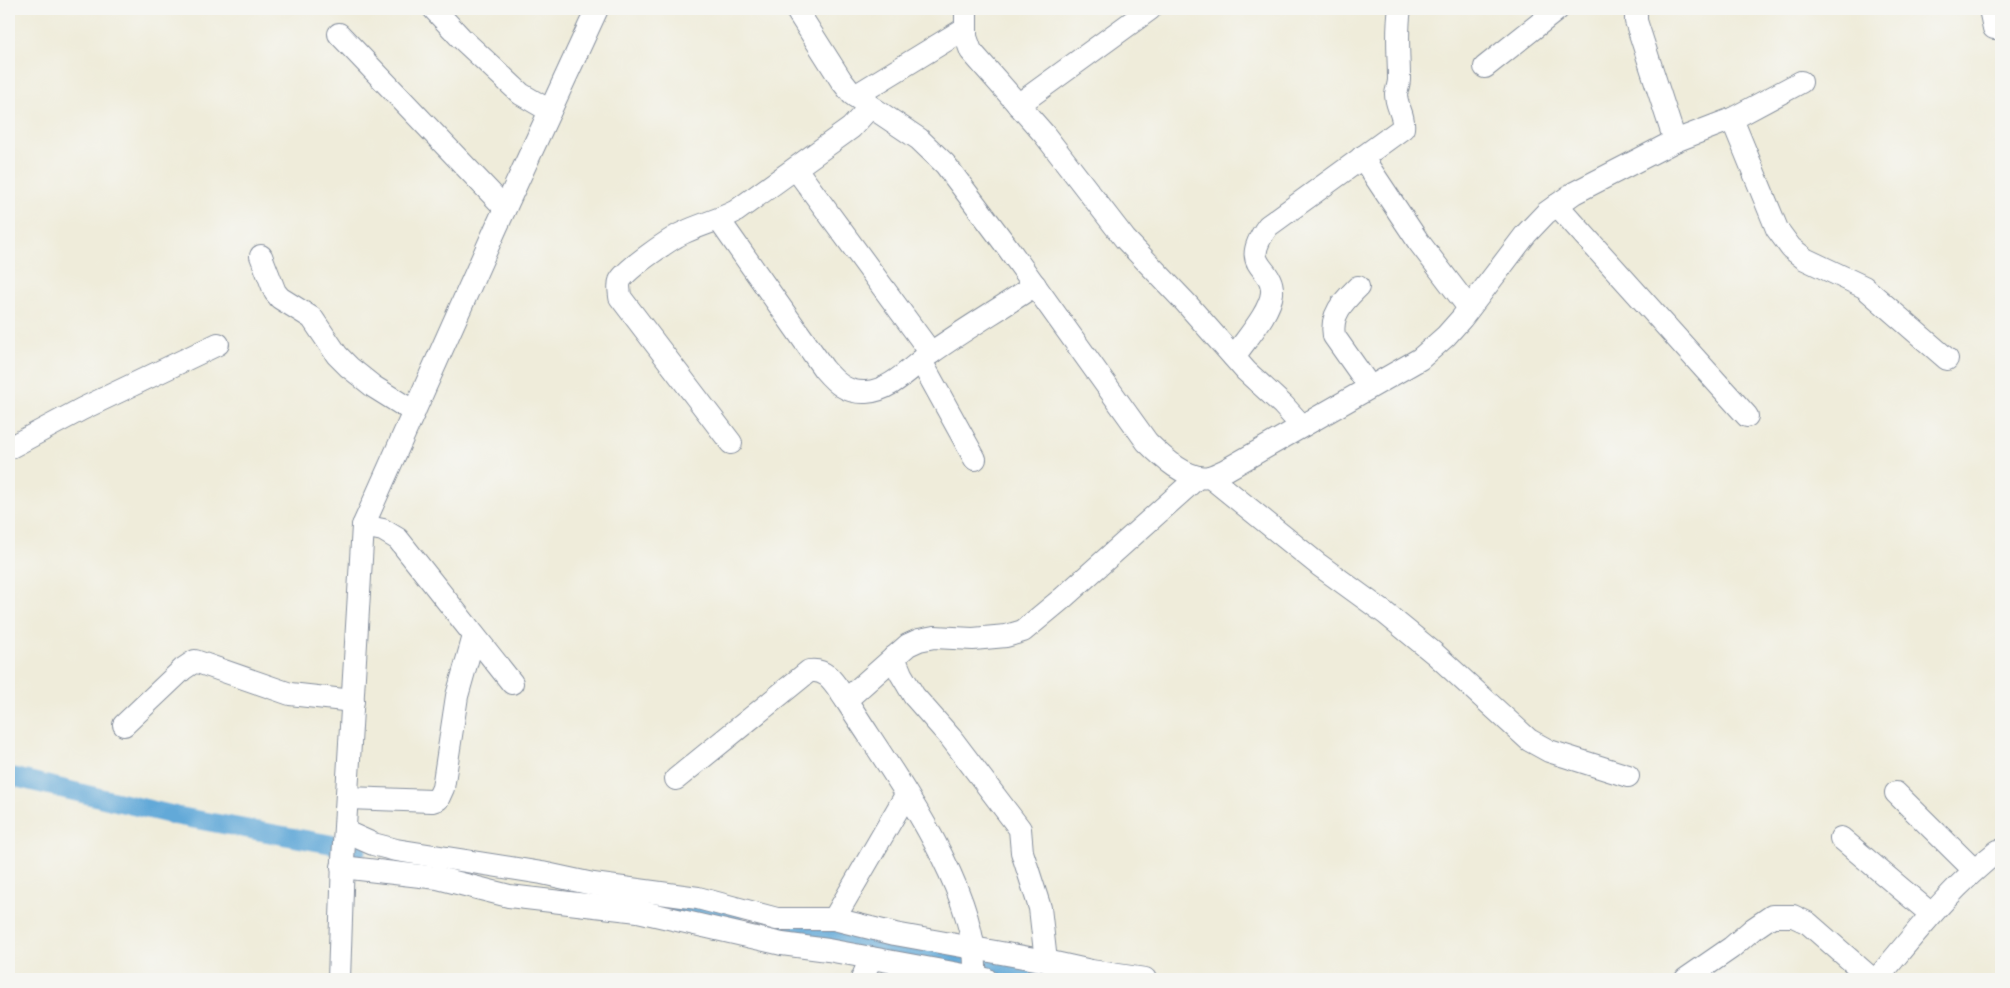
<svg xmlns="http://www.w3.org/2000/svg" width="2010" height="988" font-family="Cardo,serif">
<style>
.lines{fill:none;stroke-linecap:round;stroke-linejoin:round}
.canal{stroke:#62a9d8;stroke-width:19}
.minor-casing{stroke:#858e9c;stroke-width:24}
.minor{stroke:#fff;stroke-width:22}
</style>
<rect width="100%" height="100%" fill="#f6f6f2"/>
<filter id="ink" filterUnits="userSpaceOnUse"><feTurbulence type="fractalNoise" baseFrequency=".02" numOctaves="2"/><feDisplacementMap in="SourceGraphic" scale="10" xChannelSelector="R" yChannelSelector="G"/><feConvolveMatrix kernelMatrix="1 2 1 2 8 2 1 2 1" color-interpolation-filters="sRGB"/></filter>
<filter id="wash" filterUnits="userSpaceOnUse"><feTurbulence type="fractalNoise" baseFrequency=".0096" numOctaves="4" result="noise"/><feDisplacementMap in="SourceGraphic" scale="20" xChannelSelector="R" yChannelSelector="G"/><feGaussianBlur stdDeviation="1.12" result="paint"/><feColorMatrix in="noise" values="0 0 0 0 0 0 0 0 0 0 0 0 0 0 0 0 0 1.4 0 .05"/><feComposite in="paint" operator="in"/></filter>
<g filter="url(#wash)">
<rect width="100%" height="100%" fill="#efecda"/>
<g class="lines">
<g class="canal">
<polyline points="9,776 177,816 357,849"/>
<polyline points="645,901 734,917"/>
<polyline points="781,926 1076,979"/>
</g>
</g>
</g>
<g filter="url(#ink)">
<g class="lines">
<g class="minor-casing">
<g id="minor">
<polyline points="434,9 461,38 521,94 550,111"/>
<path d="M 796,9 L 841,80 L 852,94 L 919,139 L 945,164 L 1008,248 L 1147,442 C 1161,456 1187,481 1209,477 C 1214,476 1219,473 1224,471 L 1420,359 L 1446,336 L 1462,318 L 1526,234 L 1546,213 L 1574,193 L 1675,141 L 1732,119 L 1801,82"/>
<polyline points="966,9 966,37 971,51 1044,134 1125,239 1186,303 1246,371 1283,405 1302,426"/>
<polyline points="1636,9 1636,21 1675,141"/>
<polyline points="1990,9 1994,28"/>
<polyline points="339,34 505,208"/>
<polyline points="1485,67 1558,9"/>
<polyline points="855,96 966,28"/>
<polyline points="1018,105 1150,9"/>
<polyline points="1732,119 1777,229 1791,248 1805,259 1864,287 1947,359"/>
<polyline points="1362,157 1418,241 1469,308"/>
<polyline points="796,169 931,353"/>
<polyline points="1557,205 1747,416"/>
<path d="M 719,220 L 824,369 C 836,383 846,393 866,392 C 891,391 912,366 931,353 C 965,329 1001,308 1035,285"/>
<polyline points="261,256 275,292 280,298 312,318 337,355 349,367 374,387 414,412"/>
<path d="M 1358,287 C 1344,301 1330,314 1334,336 L 1370,387"/>
<path d="M 1234,357 C 1245,340 1270,313 1272,293 C 1274,264 1237,269 1268,226 L 1403,128 C 1405,115 1396,107 1396,94 C 1397,89 1399,84 1399,79 C 1399,55 1396,32 1400,9"/>
<polyline points="921,361 975,459"/>
<path d="M 731,443 L 620,297 C 620,293 618,286 620,281 C 623,271 673,237 685,232 C 702,224 719,220 736,211 L 851,128 L 870,107"/>
<polyline points="9,448 82,409 218,344"/>
<polyline points="1210,477 1319,565 1385,613 1435,654 1529,740 1549,751 1628,776"/>
<polyline points="363,526 383,530 398,539 512,683"/>
<polyline points="894,657 901,674 914,696 951,738 1020,829 1022,852 1040,908 1046,961"/>
<polyline points="124,725 183,669 195,661 290,694 353,701"/>
<path d="M 676,779 L 809,671 C 829,668 836,687 846,700"/>
<polyline points="1896,793 1974,870"/>
<polyline points="348,798 432,801 438,799 443,788 457,696 474,636"/>
<polyline points="346,832 373,844 396,850 542,873 593,884 698,898 777,919 834,919 895,934 1046,961 1091,971 1145,979"/>
<polyline points="1841,838 1931,914"/>
<polyline points="342,867 438,878 509,896 638,911 782,944 828,950 986,979"/>
<polyline points="834,919 906,795"/>
<path d="M 975,977 C 980,889 892,773 846,700 L 908,645 L 919,640 L 934,637 L 973,639 L 1006,636 L 1023,631 L 1064,597 L 1198,477"/>
<polyline points="339,979 343,860 363,526 496,228 597,9"/>
<polyline points="862,979 871,958"/>
<polyline points="1686,979 1731,948 1753,929 1772,916 1793,916 1808,923 1872,979"/>
<path d="M 1877,979 C 1915,934 1951,887 1998,851"/>
</g>
</g>
<use href="#minor" class="minor"/>
</g>
</g>
<rect width="2010" height="988" fill="none" stroke="#f6f6f2" stroke-width="30"/>
</svg>
